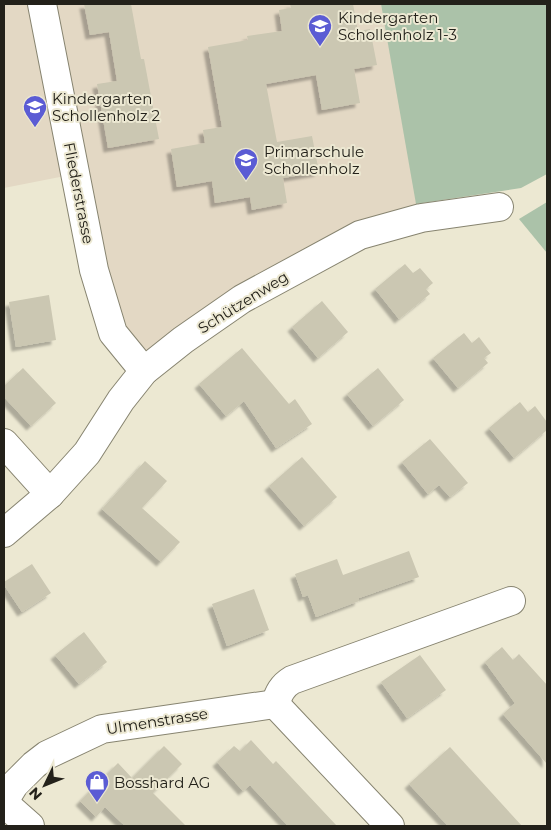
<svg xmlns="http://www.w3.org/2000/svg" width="551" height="830" font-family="Montserrat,sans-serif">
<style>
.education{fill:#e3d8c4}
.green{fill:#abc2a9}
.building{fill:#cbc7b2;filter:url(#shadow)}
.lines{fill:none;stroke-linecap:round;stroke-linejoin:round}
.minor-casing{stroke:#878470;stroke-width:30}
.primary-casing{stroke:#878470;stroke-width:30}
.minor{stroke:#fff;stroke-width:28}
.primary{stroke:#fff;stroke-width:28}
.labels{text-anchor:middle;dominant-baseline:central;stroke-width:4;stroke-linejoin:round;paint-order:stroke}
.poi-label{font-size:15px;fill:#23211a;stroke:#ece8d2;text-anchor:start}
.street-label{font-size:15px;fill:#23211a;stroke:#ece8d2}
</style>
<defs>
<filter id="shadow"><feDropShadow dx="-4.5" dy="4.5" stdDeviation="1" flood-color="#0004"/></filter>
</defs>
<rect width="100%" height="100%" fill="#ece8d2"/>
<polygon class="education" points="4,4 381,4 421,218 360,235 144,371 113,333 75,174 4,188"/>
<g class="green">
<polygon points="381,4 547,4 547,174 521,188 416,204"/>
<polygon points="547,202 547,253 519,219"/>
</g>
<g class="building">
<polygon points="84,4 131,4 141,59 144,59 159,139 108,148 97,84 117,81 109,32 90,35"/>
<polygon points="290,4 353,4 358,31 370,29 377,65 354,69 360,103 322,110 316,75 266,84 277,142 312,136 319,172 283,178 287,203 252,210 250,197 215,203 212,181 177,187 171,149 205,143 203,130 222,127 208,47 248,40 247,36 282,31 279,10 291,8"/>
<polygon points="405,264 413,273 420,268 433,283 426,289 430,294 399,319 375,289"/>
<polygon points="49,295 56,340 16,347 9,302"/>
<polygon points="322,301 348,332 318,358 292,327"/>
<polygon points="464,333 472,343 479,337 491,353 484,358 488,363 458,388 433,358"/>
<polygon points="242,348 289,404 295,399 312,424 276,448 244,401 226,416 199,384"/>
<polygon points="23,368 56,403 31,426 4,397 4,386"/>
<polygon points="378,368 404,400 373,426 347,394"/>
<polygon points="520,402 528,412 535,406 547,422 547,430 514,458 489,428"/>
<polygon points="430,439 468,483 450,497 439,485 428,494 402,462"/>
<polygon points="302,457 337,497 304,526 269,486"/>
<polygon points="145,461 167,481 142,508 180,542 161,562 102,509"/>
<polygon points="409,551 419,577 359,598 359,601 316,617 308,595 303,597 295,574 337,559 343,575"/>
<polygon points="32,564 51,593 22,612 4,585 4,582"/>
<polygon points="254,589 269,630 227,646 212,604"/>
<polygon points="84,632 107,662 79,684 55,655"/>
<polygon points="502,647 513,660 519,654 547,685 547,764 503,714 515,703 485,662"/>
<polygon points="420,655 446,690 407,718 381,682"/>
<polygon points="251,740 273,764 276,761 337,826 288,826 250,785 243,791 217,762 234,746 240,751"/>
<polygon points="164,746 182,764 153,793 186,826 125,826 105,807 96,817 80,801 118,763 132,778"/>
<polygon points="450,747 522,826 448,826 409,784"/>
</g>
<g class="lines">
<g class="minor-casing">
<g id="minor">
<polyline points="42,4 94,270 113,333 144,371"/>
<polyline points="4,443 50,494"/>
<polyline points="4,533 50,494 87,453 121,400 144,371 183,340 242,299 360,235 421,218 499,207"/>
<path d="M 275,704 C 279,693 282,686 292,680 L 511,601"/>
<polyline points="275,704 390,826"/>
<polyline points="4,801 14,785 34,765 47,755 102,729 275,704"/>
</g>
</g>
<g class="primary-casing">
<polyline id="primary" points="4,803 30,826"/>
</g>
<use href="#minor" class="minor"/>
<use href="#primary" class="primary"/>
</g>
<defs>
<g id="school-pin" transform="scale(1.25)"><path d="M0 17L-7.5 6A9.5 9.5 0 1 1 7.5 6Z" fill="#5b5cd4" stroke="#ece8d2"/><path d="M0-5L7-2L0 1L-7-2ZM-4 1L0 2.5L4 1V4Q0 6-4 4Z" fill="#fff"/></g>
<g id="shop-pin" transform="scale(1.25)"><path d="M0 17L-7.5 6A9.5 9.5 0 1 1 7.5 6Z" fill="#5b5cd4" stroke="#ece8d2"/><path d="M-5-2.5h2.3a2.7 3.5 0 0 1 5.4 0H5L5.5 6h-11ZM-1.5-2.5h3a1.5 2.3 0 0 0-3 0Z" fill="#fff"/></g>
</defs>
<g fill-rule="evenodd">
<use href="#school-pin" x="320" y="26"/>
<use href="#school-pin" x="35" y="107"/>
<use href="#school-pin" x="246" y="160"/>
<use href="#shop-pin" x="97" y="782"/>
</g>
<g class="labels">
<g class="poi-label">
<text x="338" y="17">Kindergarten<tspan x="338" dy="17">Schollenholz 1-3</tspan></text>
<text x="52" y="98">Kindergarten<tspan x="52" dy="17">Schollenholz 2</tspan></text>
<text x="264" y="151">Primarschule<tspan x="264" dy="17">Schollenholz</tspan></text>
<text x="114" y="782">Bosshard AG</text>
</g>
<g class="street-label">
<text transform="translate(79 193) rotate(79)">Fliederstrasse</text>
<text transform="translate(243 302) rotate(-32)">Schützenweg</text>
<text transform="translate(157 721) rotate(-9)">Ulmenstrasse</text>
</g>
</g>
<rect width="551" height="830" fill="none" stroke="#23211a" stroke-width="10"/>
<g transform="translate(45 785) rotate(227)" stroke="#ece8d2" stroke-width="4" paint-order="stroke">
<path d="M0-4L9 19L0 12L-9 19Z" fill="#23211a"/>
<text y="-8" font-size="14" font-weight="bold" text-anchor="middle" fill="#23211a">N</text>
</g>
</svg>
